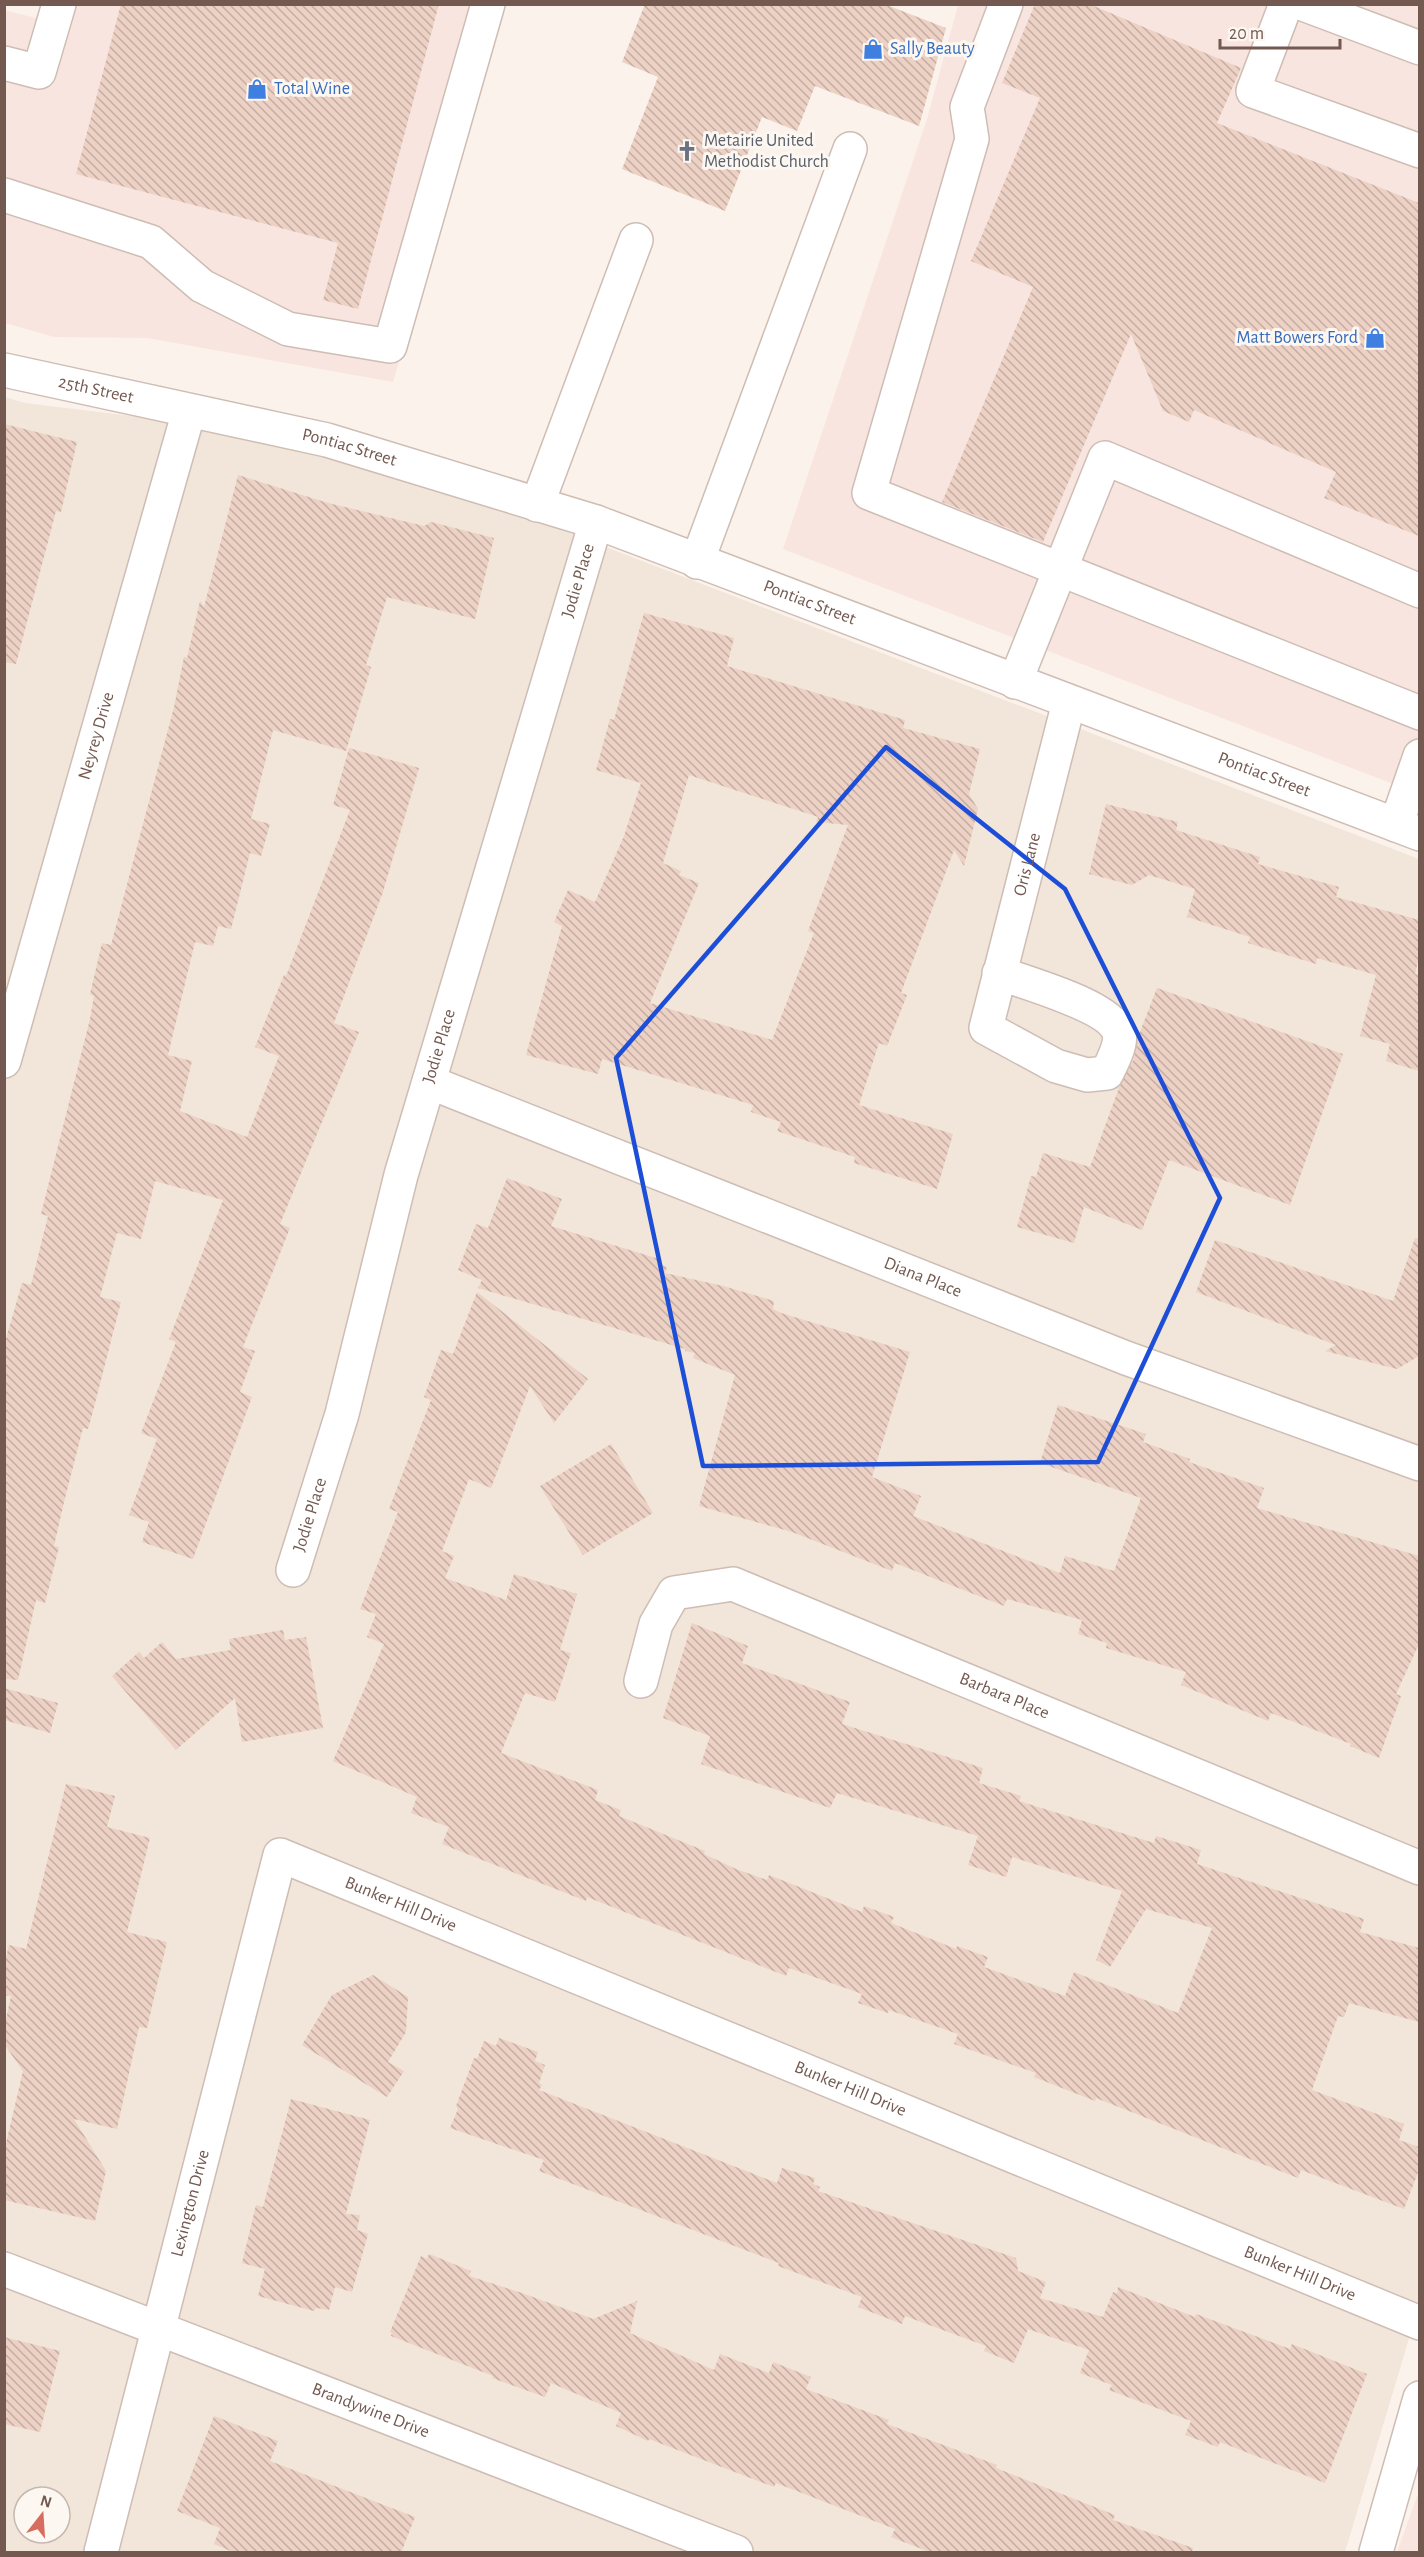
<svg xmlns="http://www.w3.org/2000/svg" width="1424" height="2557" font-family="'Alegreya Sans',sans-serif">
<style>
.residential{fill:#f2e5da;fill-rule:evenodd}
.commercial{fill:#f9e5e0}
.building{fill:url(#building-back-hatch);fill-rule:evenodd}
.lines{fill:none;stroke-linecap:round;stroke-linejoin:round}
.minor-casing{stroke:#cebdb4;stroke-width:36}
.minor{stroke:#fff;stroke-width:33}
.marked{fill:none;stroke:#1d4ed8;stroke-width:4.5;stroke-linejoin:round}
.labels{text-anchor:middle;dominant-baseline:central;stroke-width:6;stroke-linejoin:round;paint-order:stroke}
.shop-label{font-size:18px;fill:#366cbe;stroke:#fdf7f1;text-anchor:start}
.worship-label{font-size:18px;fill:#5b616d;stroke:#fdf7f1;text-anchor:start}
.street-label{font-size:18px;fill:#735950;stroke:#fdf7f1}
</style>
<defs>
<pattern id="building-back-hatch" width="6" height="6" patternUnits="userSpaceOnUse" patternTransform="scale(1.5)"><rect width="6" height="6" fill="#edd1c5"/><path d="M-1 5l2 2M0 0l6 6M5-1l2 2" fill="none" stroke="#c4ada2"/></pattern>
</defs>
<rect width="100%" height="100%" fill="#fbf3eb"/>
<path class="residential" d="M 5,397 L 25,403 L 327,440 L 1419,859 L 1420,2302 L 1345,2552 L 5,2552 ZM 24,2497 L 60,2497 L 60,2533 L 24,2533 Z"/>
<g class="commercial">
<polygon points="45,4 506,5 393,382 147,338 54,337 5,323 4,10 40,19"/>
<polygon points="958,5 1419,5 1419,794 783,549 927,119"/>
<polygon points="1419,2491 1419,2552 1397,2552"/>
</g>
<g class="building">
<polygon points="121,4 439,4 358,309 323,300 338,243 76,174"/>
<polygon points="645,4 884,4 946,28 919,126 815,86 797,131 762,117 725,211 622,169 658,77 622,62"/>
<polygon points="1035,4 1089,4 1241,68 1217,123 1419,203 1419,536 1324,498 1336,472 1194,410 1189,422 1163,411 1131,334 1043,542 942,502 1033,287 971,261 1040,98 1002,83"/>
<polygon points="4,424 77,442 61,512 56,511 16,664 4,662"/>
<polygon points="238,475 328,503 424,526 431,522 494,538 475,619 387,597 366,665 371,667 346,751 273,730 251,819 270,824 261,856 250,853 231,929 218,926 213,946 195,942 168,1055 192,1061 180,1111 247,1137 279,1056 255,1047 275,997 284,975 286,976 350,810 333,805 349,748 419,768 383,892 334,1023 359,1032 280,1224 290,1228 243,1347 255,1351 240,1392 252,1397 193,1559 142,1542 149,1522 129,1515 157,1439 141,1433 176,1342 169,1339 223,1200 155,1181 141,1239 117,1233 100,1297 121,1302 92,1415 88,1429 83,1428 64,1502 54,1546 59,1547 45,1603 36,1600 18,1680 4,1679 4,1346 22,1283 31,1285 48,1216 41,1214 90,1019 94,996 90,994 102,943 111,945 174,707 184,657 187,658 200,601 204,607"/>
<path d="M 644,613 L 734,638 L 727,666 L 905,720 L 903,728 L 980,749 L 969,794 L 978,809 L 964,866 L 954,850 L 901,993 L 907,995 L 887,1046 L 879,1043 L 859,1105 L 953,1134 L 937,1189 L 854,1163 L 855,1157 L 777,1131 L 781,1122 L 751,1112 L 753,1105 L 602,1059 L 598,1074 L 526,1055 L 562,926 L 554,922 L 568,890 L 595,902 L 624,836 L 641,783 L 596,770 L 610,719 L 614,720 ZM 689,775 L 818,817 L 816,822 L 848,825 L 808,931 L 814,933 L 772,1040 L 650,1003 L 699,883 L 679,875 L 681,871 L 663,863 Z"/>
<polygon points="1106,804 1178,822 1176,830 1260,857 1258,864 1339,887 1336,897 1419,920 1419,957 1415,974 1419,975 1419,1071 1386,1061 1390,1044 1360,1036 1376,975 1317,958 1316,964 1248,943 1250,937 1187,917 1195,889 1149,875 1132,885 1089,874"/>
<polygon points="1157,988 1343,1054 1290,1205 1169,1160 1142,1230 1084,1207 1074,1243 1017,1227 1031,1176 1036,1177 1043,1153 1090,1167 1120,1085 1134,1059 1138,1037"/>
<polygon points="507,1178 562,1199 551,1226 659,1259 657,1264 667,1267 665,1273 723,1286 774,1301 773,1309 781,1313 910,1352 872,1477 921,1496 913,1516 1060,1573 1065,1556 1114,1571 1141,1498 1040,1463 1058,1405 1146,1434 1143,1442 1190,1459 1189,1462 1264,1488 1257,1508 1419,1556 1419,1644 1396,1694 1401,1696 1379,1758 1350,1746 1351,1744 1271,1713 1268,1721 1181,1685 1186,1672 1106,1648 1107,1643 1078,1634 1082,1620 1007,1599 1004,1606 895,1563 892,1571 792,1532 699,1506 735,1375 693,1358 695,1353 685,1351 685,1349 478,1288 482,1280 458,1270 476,1224 488,1228"/>
<polygon points="1415,1238 1419,1239 1419,1356 1397,1369 1325,1351 1336,1345 1196,1292 1215,1240 1393,1301"/>
<polygon points="477,1292 588,1379 554,1423 530,1386 491,1488 469,1479 442,1551 454,1556 445,1578 506,1600 514,1574 577,1594 560,1650 571,1653 555,1702 525,1693 501,1753 598,1790 595,1800 621,1810 619,1816 705,1851 704,1854 736,1869 767,1880 769,1875 862,1912 864,1906 894,1917 891,1923 956,1949 957,1946 988,1957 984,1967 1065,1996 1074,1972 1178,2013 1212,1928 1146,1909 1110,1967 1096,1960 1122,1891 1012,1857 1006,1877 968,1865 978,1836 837,1793 830,1808 701,1764 710,1736 663,1718 692,1623 748,1646 742,1663 850,1702 842,1724 983,1768 979,1783 1021,1796 1019,1801 1154,1843 1156,1836 1201,1850 1197,1864 1364,1919 1360,1932 1419,1948 1419,2022 1349,2003 1344,2017 1338,2016 1312,2090 1404,2124 1399,2140 1419,2147 1419,2170 1404,2209 1301,2170 1298,2178 1096,2098 1095,2101 1034,2077 1036,2073 954,2044 958,2034 889,2010 888,2013 858,2003 862,1994 789,1968 786,1976 587,1897 586,1901 442,1844 449,1827 411,1813 417,1797 333,1761 384,1644 367,1637 376,1614 360,1609 398,1512 389,1509 431,1400 424,1397 441,1350 453,1354"/>
<polygon points="611,1444 653,1513 583,1555 540,1486"/>
<polygon points="283,1630 285,1640 306,1637 323,1728 242,1742 235,1698 176,1750 112,1676 139,1652 144,1658 162,1642 176,1659 231,1650 229,1639"/>
<polygon points="4,1688 58,1703 50,1733 4,1720"/>
<polygon points="66,1784 115,1796 107,1827 150,1838 127,1932 167,1942 147,2028 139,2027 117,2129 74,2119 106,2171 95,2221 4,2200 4,2152 23,2071 4,2044 4,2029 11,1996 4,1995 4,1966 9,1945 26,1949"/>
<polygon points="373,1975 408,1997 406,2032 388,2062 404,2071 387,2097 302,2045 332,1995"/>
<polygon points="499,2038 538,2052 535,2061 545,2065 539,2083 542,2085 539,2090 777,2183 782,2168 815,2178 813,2184 820,2187 818,2191 1016,2258 1018,2271 1046,2282 1040,2298 1103,2317 1113,2292 1117,2294 1118,2287 1195,2317 1196,2314 1290,2349 1292,2344 1367,2374 1325,2483 1220,2442 1218,2447 1185,2435 1191,2421 1109,2390 1112,2385 1080,2373 1089,2350 1028,2329 1014,2363 984,2351 986,2346 905,2316 902,2324 858,2307 862,2297 778,2266 779,2263 539,2171 544,2160 450,2128 458,2109 456,2106 474,2058 477,2059 484,2041 496,2046"/>
<polygon points="291,2099 370,2120 346,2214 360,2215 357,2230 368,2234 352,2292 335,2287 329,2310 316,2308 314,2311 258,2296 265,2269 242,2263 256,2205 263,2207"/>
<polygon points="429,2254 471,2271 469,2276 522,2293 593,2319 637,2301 630,2333 714,2370 720,2354 769,2373 773,2362 811,2377 806,2389 889,2420 887,2424 997,2465 996,2468 1115,2515 1113,2520 1193,2548 1192,2553 932,2553 891,2537 895,2529 776,2483 774,2487 649,2439 648,2441 616,2426 621,2413 551,2383 545,2397 492,2378 493,2376 391,2336 392,2333 390,2332 421,2256 427,2259"/>
<polygon points="4,2337 60,2351 40,2432 4,2424"/>
<polygon points="214,2416 278,2441 270,2461 415,2517 401,2553 235,2553 214,2544 220,2528 177,2511"/>
</g>
<g class="lines">
<g class="minor-casing">
<g id="minor">
<polyline points="1006,4 967,107 972,139 869,493 1420,713"/>
<polyline points="1286,4 1253,91 1420,151"/>
<polyline points="1303,4 1420,48"/>
<polyline points="4,63 39,72 59,4"/>
<polyline points="4,195 151,242 202,286 288,329 390,346 488,4"/>
<path id="s1" d="M 4,370 L 327,440 L 596,522 L 1420,834"/>
<polyline points="537,505 636,240"/>
<polyline points="697,562 850,149"/>
<polyline points="1015,682 1105,458 1420,591"/>
<polyline points="1396,825 1420,756"/>
<path id="s2" d="M 999,973 C 1026,983 1111,1006 1119,1033 C 1122,1045 1112,1062 1107,1073 L 1087,1075 L 1056,1066 L 986,1028 L 1069,702"/>
<path id="s3" d="M 4,1061 L 189,411"/>
<path id="s4" d="M 429,1082 L 1126,1358 L 1420,1464"/>
<path id="s5" d="M 293,1570 L 342,1414 L 401,1175 L 596,522"/>
<path id="s6" d="M 641,1681 L 656,1624 L 674,1593 L 733,1584 L 1420,1868"/>
<path id="s7" d="M 4,2269 L 736,2552"/>
<path id="s8" d="M 101,2552 L 280,1855 L 1420,2323"/>
<polyline points="1376,2552 1420,2398"/>
</g>
</g>
<use href="#minor" class="minor"/>
</g>
<path class="marked" d="M 886,747 L 1065,889 L 1220,1198 L 1098,1462 L 703,1466 L 616,1058 Z"/>
<defs>
<g id="shop-bare" transform="scale(1.62)"><path d="M-5-2.5h2.3a2.7 3.5 0 0 1 5.4 0H5L5.5 6h-11ZM-1.5-2.5h3a1.5 2.3 0 0 0-3 0Z" fill="#3f7fe0" stroke="#fdf7f1" stroke-width="2.5" paint-order="stroke"/></g>
<g id="church-bare" transform="scale(1.62)"><path d="M-1.2-6h2.4v3.5h3.3v2.4h-3.3V6h-2.4V-.1h-3.3v-2.4h3.3Z" fill="#6b7280" stroke="#fdf7f1" stroke-width="2.5" paint-order="stroke"/></g>
</defs>
<g fill-rule="evenodd">
<use href="#shop-bare" x="873" y="49"/>
<use href="#shop-bare" x="257" y="89"/>
<use href="#church-bare" x="687" y="151"/>
<use href="#shop-bare" x="1375" y="338"/>
</g>
<g class="labels">
<g class="shop-label">
<text x="890" y="49">Sally Beauty</text>
<text x="274" y="89">Total Wine</text>
<text x="1358" y="338" text-anchor="end">Matt Bowers Ford</text>
</g>
<g class="worship-label">
<text x="704" y="141">Metairie United<tspan x="704" dy="21">Methodist Church</tspan></text>
</g>
<g class="street-label">
<text stroke="none"><textPath href="#s1" startOffset="94">25th Street</textPath></text>
<text stroke="none"><textPath href="#s1" startOffset="354">Pontiac Street</textPath></text>
<text stroke="none"><textPath href="#s5" startOffset="1030">Jodie Place</textPath></text>
<text stroke="none"><textPath href="#s1" startOffset="840">Pontiac Street</textPath></text>
<text stroke="none"><textPath href="#s3" startOffset="338">Neyrey Drive</textPath></text>
<text stroke="none"><textPath href="#s1" startOffset="1326">Pontiac Street</textPath></text>
<text stroke="none"><textPath href="#s2" startOffset="480">Oris Lane</textPath></text>
<text stroke="none"><textPath href="#s5" startOffset="544">Jodie Place</textPath></text>
<text stroke="none"><textPath href="#s4" startOffset="531">Diana Place</textPath></text>
<text stroke="none"><textPath href="#s5" startOffset="58">Jodie Place</textPath></text>
<text stroke="none"><textPath href="#s6" startOffset="448">Barbara Place</textPath></text>
<text stroke="none"><textPath href="#s8" startOffset="850">Bunker Hill Drive</textPath></text>
<text stroke="none"><textPath href="#s8" startOffset="1336">Bunker Hill Drive</textPath></text>
<text stroke="none"><textPath href="#s8" startOffset="360">Lexington Drive</textPath></text>
<text stroke="none"><textPath href="#s8" startOffset="1822">Bunker Hill Drive</textPath></text>
<text stroke="none"><textPath href="#s7" startOffset="393">Brandywine Drive</textPath></text>
</g>
</g>
<rect width="1424" height="2557" fill="none" stroke="#735950" stroke-width="12"/>
<g transform="translate(42 2515) rotate(17)"><circle r="28" fill="#fdf7f1" stroke="#c6b8b1" stroke-width="1.5"/>
<path d="M0-4.5L10 22L0 15L-10 22Z" fill="#d76d5e"/>
<text y="-9" font-size="16" font-weight="bold" text-anchor="middle" fill="#735950">N</text>
</g>
<path d="M1220 39v9h120v-9" fill="none" stroke="#735950" stroke-width="3"/>
<text x="1229" y="39" font-size="18" fill="#735950" stroke="#fdf7f1" stroke-width="4.5" paint-order="stroke">20 m</text>
</svg>
